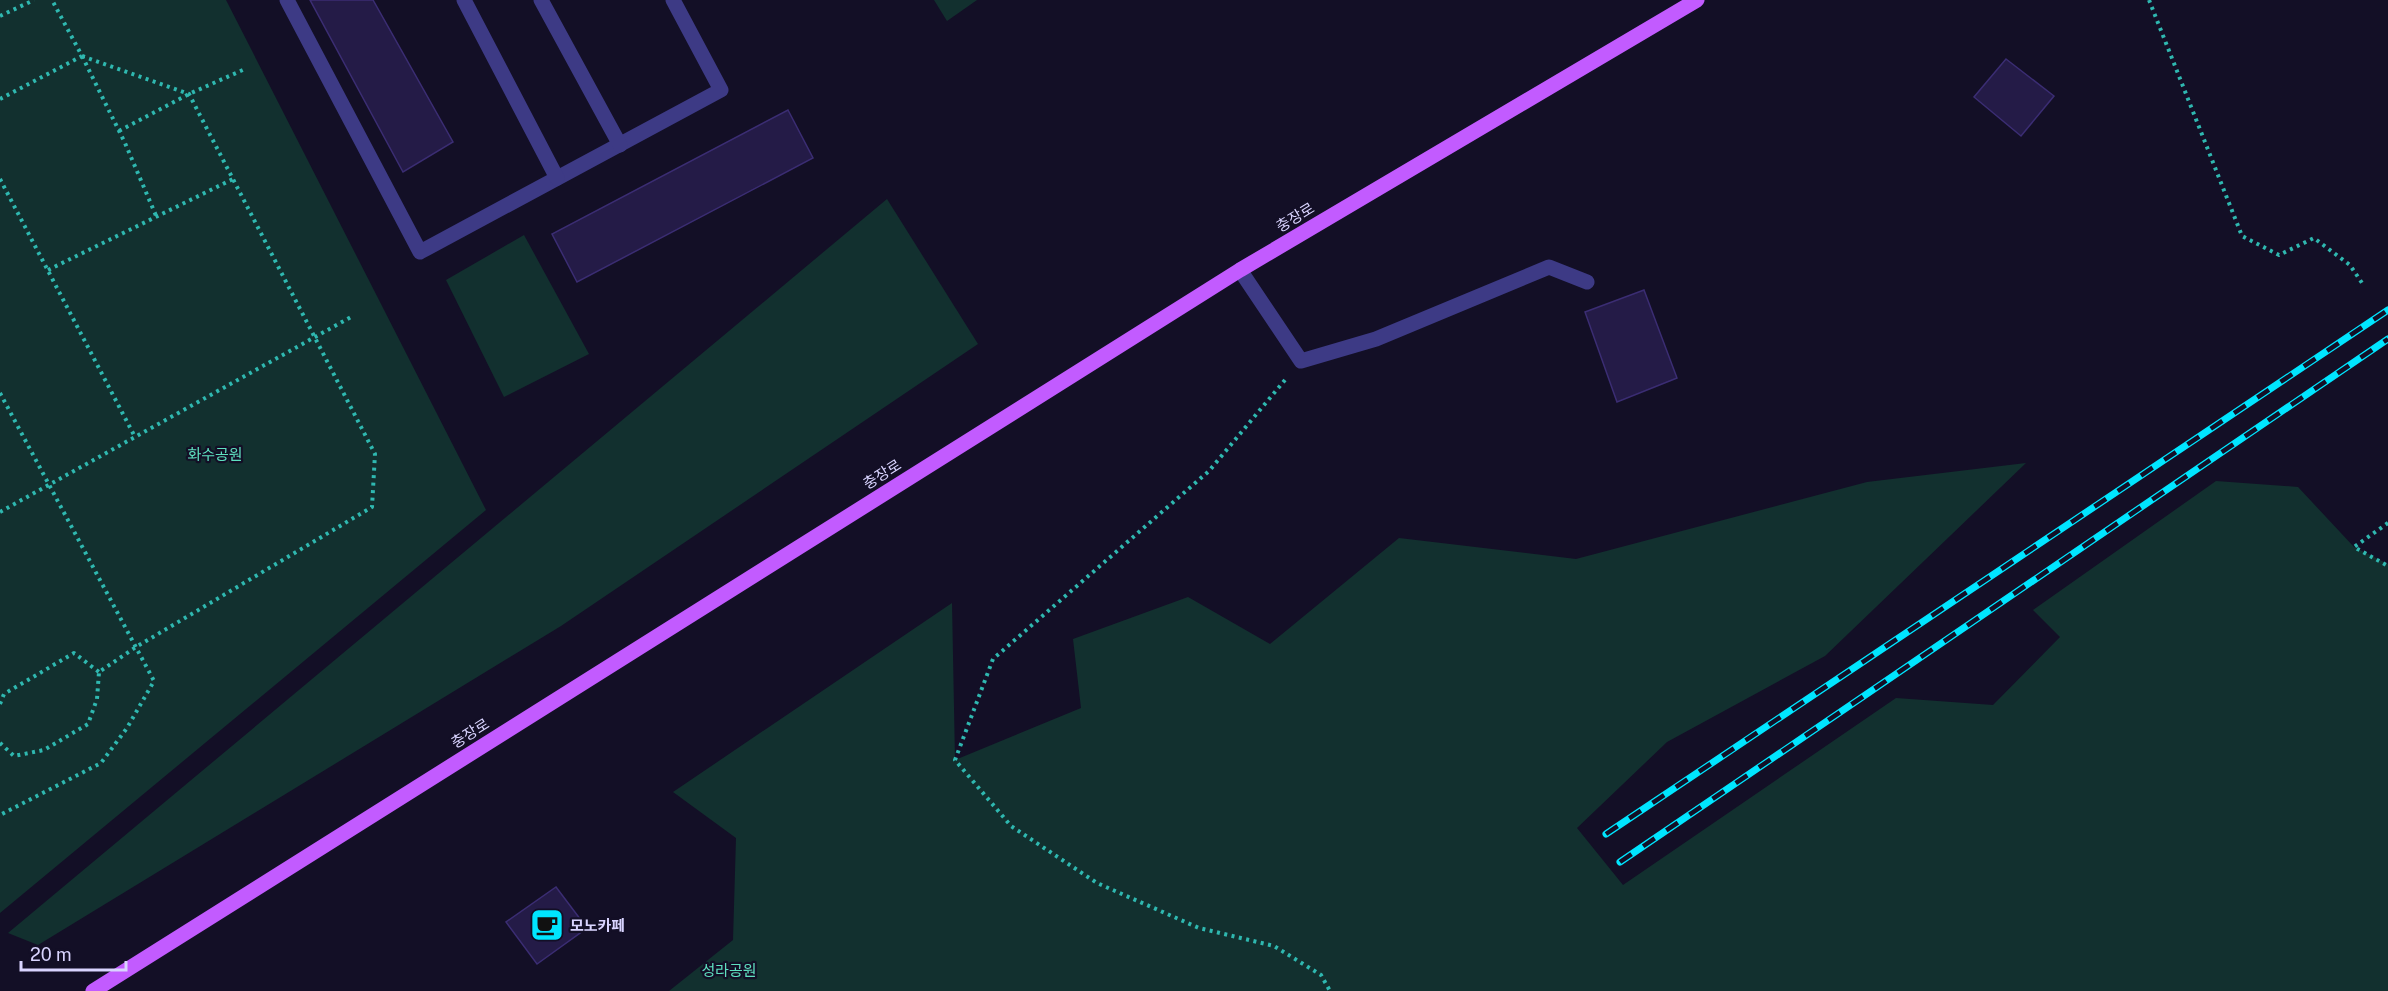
<svg xmlns="http://www.w3.org/2000/svg" width="2388" height="991" font-family="'Public Sans','Noto Sans KR',sans-serif">
<style>
.green{fill:#12302f}
.building{fill:#241b47;stroke:#3b2d73;stroke-width:1.5}
.lines{fill:none;stroke-linecap:round;stroke-linejoin:round}
.path{stroke:#2fb8b0;stroke-width:4;stroke-dasharray:3 4.5;stroke-linecap:butt}
.lane{stroke:#3d3a85;stroke-width:15}
.street{stroke:#3d3a85;stroke-width:15}
.primary{stroke:#c25bff;stroke-width:15}
.rail-casing{stroke:#00e5ff;stroke-width:7}
.rail{stroke:#130f26;stroke-width:4.5;stroke-dasharray:14;stroke-linecap:butt}
.labels{text-anchor:middle;dominant-baseline:central;stroke-width:4.5;stroke-linejoin:round;paint-order:stroke}
.street-label{font-size:15px;fill:#d9d4ff;stroke:#130f26}
.park-label{font-size:15px;fill:#5fe0c0;stroke:#130f26}
.poi-label{font-size:15px;font-weight:bold;fill:#d9d4ff;stroke:#130f26;text-anchor:start}
</style>
<rect width="100%" height="100%" fill="#130f26"/>
<g class="green">
<polygon points="0,0 226,0 486,510 0,913"/>
<polygon points="934,0 977,0 947,21"/>
<polygon points="887,199 978,344 561,626 38,945 8,933"/>
<polygon points="524,235 589,354 504,397 446,280"/>
<polygon points="2026,463 1825,656 1667,742 1577,828 1623,885 1896,698 1993,705 2060,637 2033,610 2216,481 2298,487 2354,547 2388,564 2388,991 669,991 733,940 736,838 673,792 952,603 955,760 1081,708 1073,639 1188,597 1270,644 1399,538 1576,559 1867,482"/>
</g>
<g class="building">
<polygon points="310,0 373,0 453,142 403,172"/>
<polygon points="2006,59 2054,96 2021,136 1974,97"/>
<polygon points="788,110 813,158 577,282 552,234"/>
<polygon points="1644,290 1677,378 1617,402 1585,312"/>
<polygon points="556,887 587,928 537,964 506,922"/>
</g>
<g class="lines">
<g class="path">
<polyline points="2149,0 2242,236 2279,255 2314,238 2350,265 2364,286"/>
<polyline points="0,16 34,0"/>
<polyline points="82,56 189,94 375,454 372,507 136,647 99,672"/>
<polyline points="82,56 125,143 157,218"/>
<polyline points="0,99 82,56 52,0"/>
<polyline points="119,131 189,94 245,69"/>
<polyline points="0,179 135,437"/>
<polyline points="48,270 233,179"/>
<polyline points="1285,380 1209,471 993,659 955,760 1011,826 1097,883 1199,928 1274,946 1321,975 1330,991"/>
<polyline points="0,393 154,681 127,728 101,763 0,815"/>
<polyline points="0,512 351,317"/>
<polyline points="2388,523 2354,547 2388,566"/>
<polyline points="0,704 4,694 74,653 99,672"/>
<polyline points="0,743 14,756 44,750 88,724 97,699 99,672"/>
</g>
<g class="lane">
<polyline points="287,0 420,252 721,90 673,0"/>
<polyline points="464,0 557,178"/>
<polyline points="541,0 620,145"/>
</g>
<polyline class="street" points="1240,270 1301,361 1376,339 1549,267 1587,282"/>
<polyline class="primary" points="93,991 1240,270 1697,0"/>
<g class="rail-casing">
<g id="rail">
<polyline points="1606,834 2388,310"/>
<polyline points="1620,862 2388,339"/>
</g>
</g>
<use href="#rail" class="rail"/>
</g>
<defs>
<g id="cafe-square" transform="scale(1.725)"><rect x="-9" y="-9" width="18" height="18" rx="4" fill="#00e5ff" stroke="#130f26"/><path d="M-5.5-4.5H6V0H3Q3 3.5 0 3.5H-2.5Q-5.5 3.5-5.5 0ZM3-3.2v2h1.7v-2ZM-6 4.5H4V6H-6Z" fill="#111"/></g>
</defs>
<g fill-rule="evenodd">
<use href="#cafe-square" x="547" y="925"/>
</g>
<g class="labels">
<g class="street-label">
<text transform="translate(1295 217) rotate(-31)">충장로</text>
<text transform="translate(882 474) rotate(-32)">충장로</text>
<text transform="translate(470 733) rotate(-32)">충장로</text>
</g>
<g class="park-label">
<text x="215" y="454">화수공원</text>
<text x="729" y="970">성라공원</text>
</g>
<g class="poi-label">
<text x="570" y="925">모노카페</text>
</g>
</g>
<path d="M21 961v9h105v-9" fill="none" stroke="#d9d4ff" stroke-width="3"/>
<text x="30" y="961" font-size="18" fill="#d9d4ff" stroke="#130f26" stroke-width="4.5" paint-order="stroke">20 m</text>
</svg>
